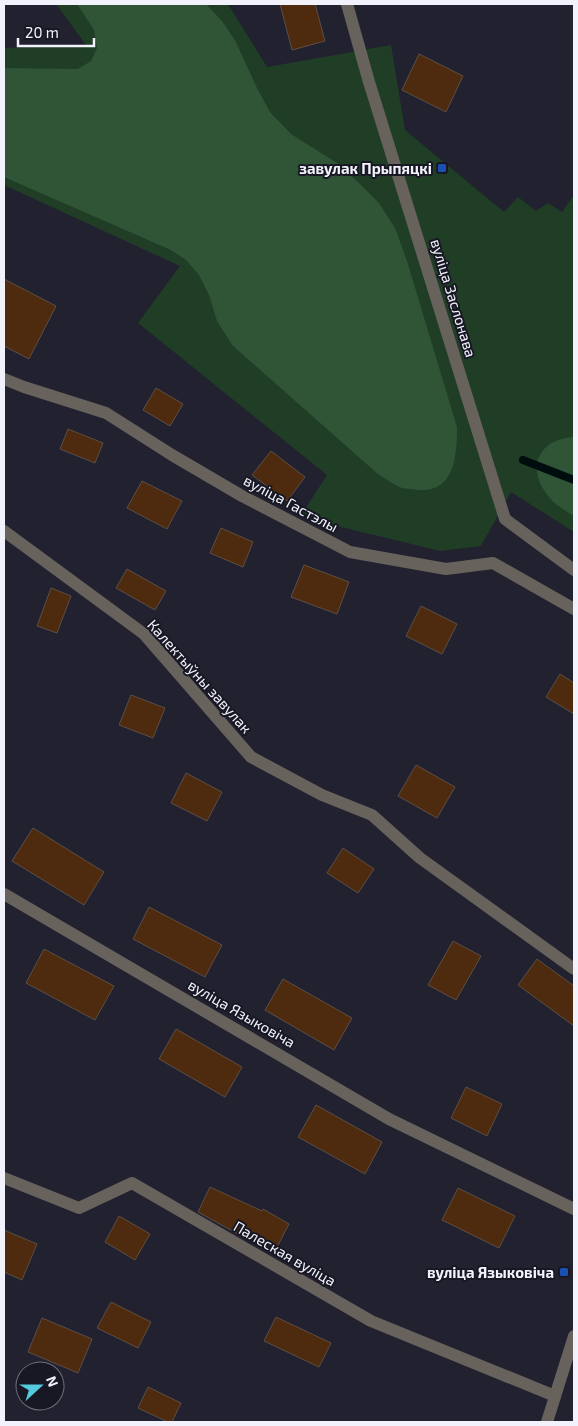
<svg xmlns="http://www.w3.org/2000/svg" width="578" height="1426" font-family="'Exo 2',sans-serif">
<style>
.green{fill:#1f3e25}
.forest{fill:#2f5436}
.lines{fill:none;stroke-linecap:round;stroke-linejoin:round}
.stream{stroke:#000d0f;stroke-width:8}
.building{fill:#4e2a0e;stroke:#5d4f45}
.minor{stroke:#67625c;stroke-width:12}
.transit-dot{fill:#1a4fb4;stroke:#181825;stroke-width:2}
.labels{text-anchor:middle;dominant-baseline:central;stroke-width:4;stroke-linejoin:round;paint-order:stroke}
.poi-label{font-size:15px;font-weight:bold;fill:#f1f2fb;stroke:#181825;text-anchor:end}
.street-label{font-size:15px;fill:#f1f2fb;stroke:#181825}
</style>
<rect width="100%" height="100%" fill="#22212f"/>
<polygon class="green" points="56,4 228,4 267,67 391,45 405,130 504,212 518,197 536,211 548,203 562,212 574,195 574,532 511,492 481,546 440,551 300,517 327,475 138,323 180,266 4,185 4,48 86,45"/>
<g class="forest">
<path d="M 77,4 L 206,4 L 222,21 L 235,40 L 257,88 L 270,112 L 291,134 L 337,163 L 358,182 L 379,203 L 395,228 L 407,261 L 457,427 C 457,455 455,493 418,490 C 413,489 407,489 402,488 C 394,485 386,479 379,475 L 232,345 L 217,321 L 209,295 L 199,275 L 186,260 L 171,250 L 4,177 L 4,68 L 78,69 L 91,61 L 97,48 L 94,30 Z"/>
<path d="M 574,437 L 574,516 C 566,511 555,505 549,497 C 525,469 538,439 574,437 Z"/>
</g>
<g class="lines">
<polyline class="stream" points="523,460 574,480"/>
</g>
<g class="building">
<polygon points="280,4 315,4 325,41 292,50"/>
<polygon points="419,54 463,76 446,112 402,90"/>
<polygon points="4,279 56,306 29,359 4,346"/>
<polygon points="156,388 183,404 170,426 143,410"/>
<polygon points="68,429 103,443 95,463 60,449"/>
<polygon points="271,451 305,477 287,501 252,475"/>
<polygon points="142,481 182,501 167,529 127,508"/>
<polygon points="221,528 253,542 243,567 210,553"/>
<polygon points="304,565 349,582 337,614 291,597"/>
<polygon points="127,569 166,591 155,610 116,588"/>
<polygon points="51,588 71,596 57,633 37,626"/>
<polygon points="421,606 457,624 442,654 406,636"/>
<polygon points="560,674 574,683 574,714 546,697"/>
<polygon points="131,695 165,708 153,738 119,725"/>
<polygon points="416,765 455,787 437,818 398,796"/>
<polygon points="186,773 222,792 207,821 171,803"/>
<polygon points="33,828 104,872 84,905 12,861"/>
<polygon points="343,848 374,869 358,893 327,873"/>
<polygon points="149,907 222,945 205,977 133,939"/>
<polygon points="453,941 481,956 456,1000 428,985"/>
<polygon points="44,949 114,986 95,1020 26,983"/>
<polygon points="537,959 574,986 574,1026 518,985"/>
<polygon points="283,979 352,1018 334,1050 265,1010"/>
<polygon points="176,1029 242,1067 225,1097 159,1059"/>
<polygon points="466,1087 502,1104 487,1136 451,1118"/>
<polygon points="316,1105 382,1142 365,1174 298,1137"/>
<polygon points="210,1187 262,1211 263,1209 289,1224 277,1247 241,1227 238,1234 198,1212"/>
<polygon points="458,1188 515,1216 499,1248 442,1220"/>
<polygon points="119,1216 150,1234 135,1260 105,1242"/>
<polygon points="4,1230 37,1244 22,1280 4,1272"/>
<polygon points="111,1302 151,1322 138,1348 97,1328"/>
<polygon points="276,1317 331,1343 319,1367 264,1341"/>
<polygon points="42,1318 92,1339 78,1373 28,1352"/>
<polygon points="148,1387 181,1403 172,1422 168,1422 138,1408"/>
</g>
<g class="lines">
<g class="minor">
<polyline points="347,4 369,82 505,519 574,570"/>
<polyline points="4,379 24,387 106,413 172,455 242,496 350,552 446,569 493,563 574,609"/>
<polyline points="4,531 144,634 251,757 322,795 372,815 420,858 574,969"/>
<polyline points="4,894 389,1119 574,1209"/>
<polyline points="4,1178 79,1208 132,1183 371,1321 555,1396"/>
<polyline points="547,1422 574,1336"/>
</g>
</g>
<g class="transit-dot">
<rect x="437" y="163" width="10" height="10" rx="2.5"/>
<rect x="559" y="1267" width="10" height="10" rx="2.5"/>
</g>
<g class="labels">
<g class="poi-label">
<text x="432" y="168">завулак Прыпяцкі</text>
<text x="554" y="1272">вуліца Языковіча</text>
</g>
<g class="street-label">
<text transform="translate(454 298) rotate(73)">вуліца Заслонава</text>
<text transform="translate(291 503) rotate(28)">вуліца Гастэлы</text>
<text transform="translate(200 676) rotate(48)">Калектыўны завулак</text>
<text transform="translate(242 1013) rotate(30)">вуліца Языковіча</text>
<text transform="translate(285 1253) rotate(30)">Палеская вуліца</text>
</g>
</g>
<rect width="578" height="1426" fill="none" stroke="#f1f2fb" stroke-width="10"/>
<g transform="translate(40 1386) rotate(69)"><circle r="24" fill="#181825" stroke="#6f6f7b"/>
<path d="M0-4L9 19L0 12L-9 19Z" fill="#54cadc"/>
<text y="-8" font-size="14" font-weight="bold" text-anchor="middle" fill="#f1f2fb">N</text>
</g>
<path d="M18 38v8h76v-8" fill="none" stroke="#f1f2fb" stroke-width="2.5"/>
<text x="25" y="38" font-size="15" fill="#f1f2fb" stroke="#181825" stroke-width="4" paint-order="stroke">20 m</text>
</svg>
